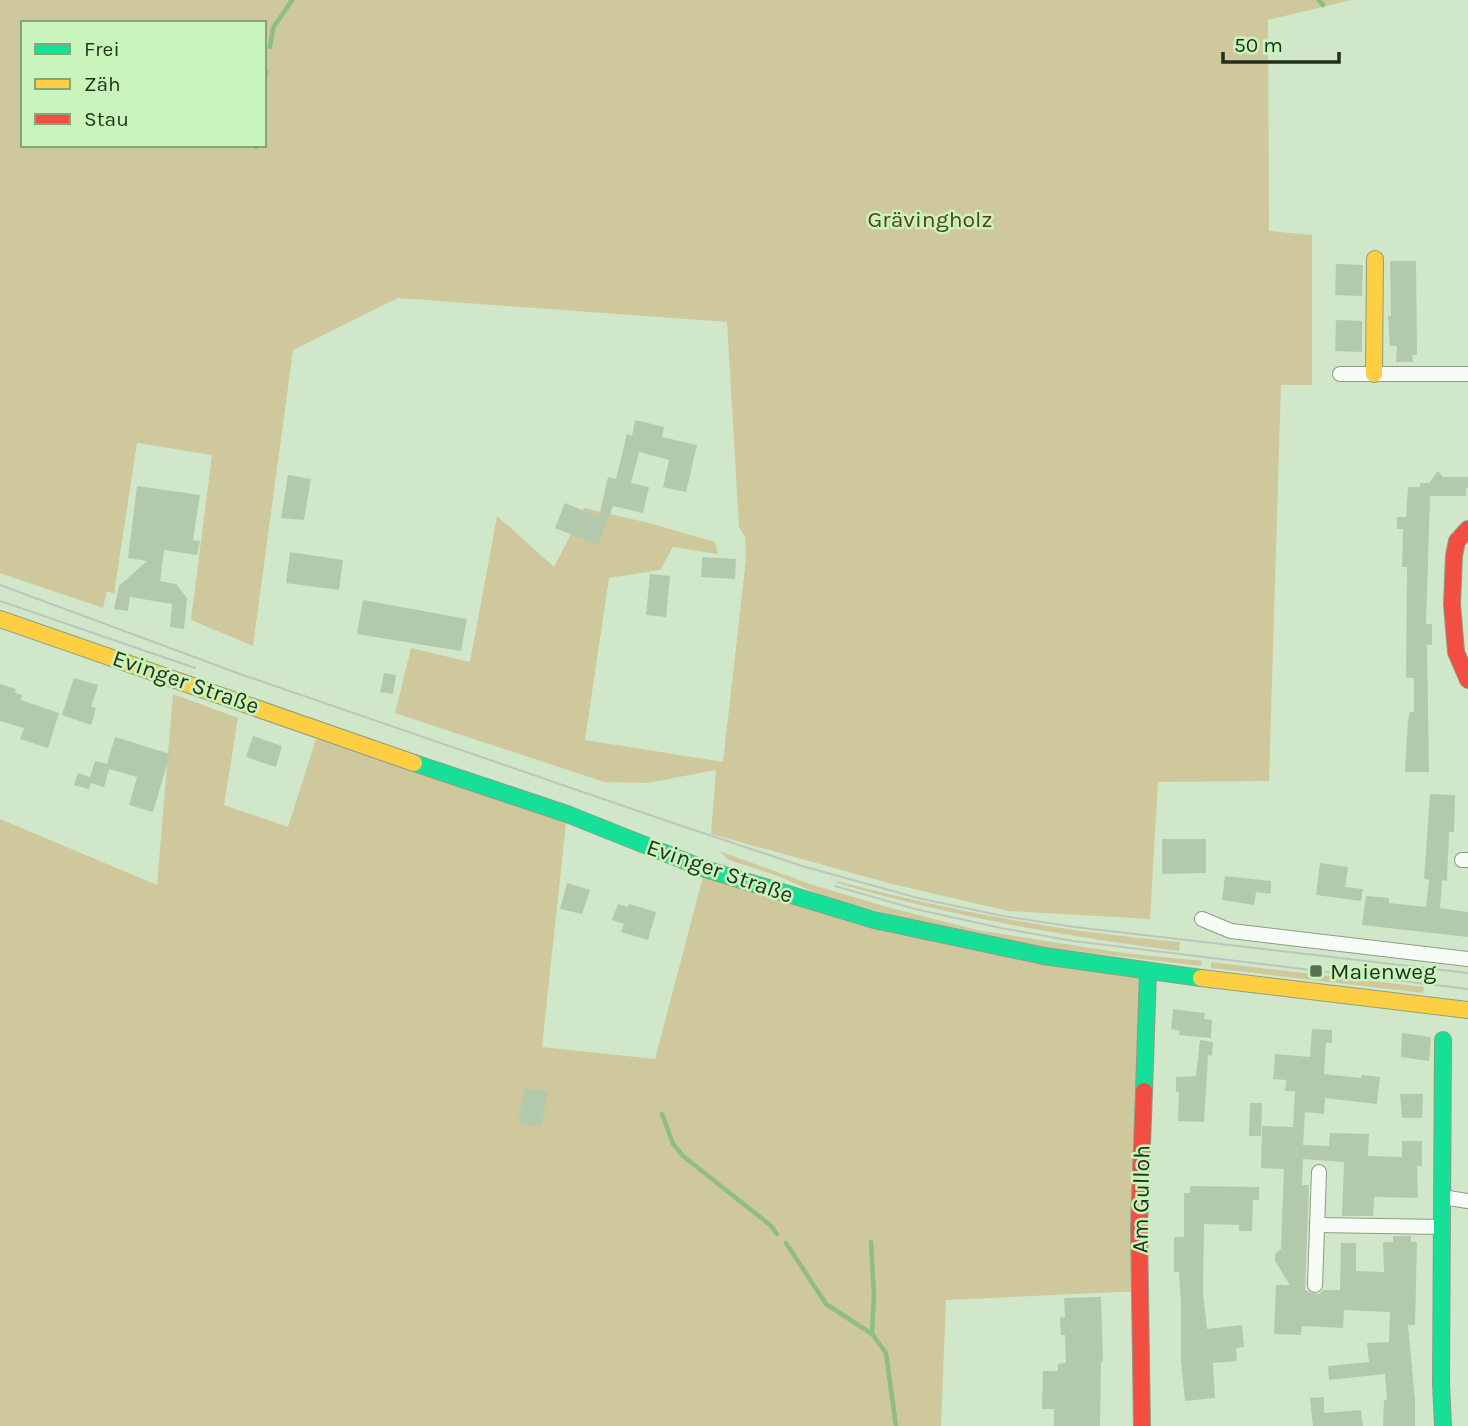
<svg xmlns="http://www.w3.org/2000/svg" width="1468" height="1426" font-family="Karla,sans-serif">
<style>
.green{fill:#cfc89d;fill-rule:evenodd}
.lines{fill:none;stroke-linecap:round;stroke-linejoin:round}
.stream{stroke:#8ebf7d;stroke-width:4.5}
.building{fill:#b2c9ab}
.street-casing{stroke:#8b9d85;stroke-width:16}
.fast-casing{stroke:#8b9d85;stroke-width:18}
.slow-casing{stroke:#8b9d85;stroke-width:18}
.jam-casing{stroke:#8b9d85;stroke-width:18}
.street{stroke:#f8fcf7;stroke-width:14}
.fast{stroke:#16e098;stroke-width:16}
.slow{stroke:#ffcf43;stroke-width:16}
.jam{stroke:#f24e42;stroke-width:16}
.tram{stroke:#bec5bc;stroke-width:2}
.poi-dot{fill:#5d7057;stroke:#c9f5bc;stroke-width:2.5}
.labels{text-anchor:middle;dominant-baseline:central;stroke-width:5;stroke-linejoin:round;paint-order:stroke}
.park-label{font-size:23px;fill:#574019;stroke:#c9f5bc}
.street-label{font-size:23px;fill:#1f2f19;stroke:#c9f5bc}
.poi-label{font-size:23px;fill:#1f2f19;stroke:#c9f5bc;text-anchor:start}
</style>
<rect width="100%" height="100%" fill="#d0e8c9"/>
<g class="green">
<path d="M 0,0 L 1352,0 L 1268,20 L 1269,231 L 1312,235 L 1312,385 L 1281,385 L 1269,781 L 1158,782 L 1150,919 L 1008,911 L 892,884 L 711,834 L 716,770 L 647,783 L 604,782 L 395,713 L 411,648 L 470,662 L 497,516 L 554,567 L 584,508 L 649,523 L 715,542 L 718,554 L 673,547 L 660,570 L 609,578 L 585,740 L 723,762 L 746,559 L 745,537 L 739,527 L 727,322 L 398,298 L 293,350 L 253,646 L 191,620 L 212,455 L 137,443 L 114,594 L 107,591 L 103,608 L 0,573 ZM 23,23 L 264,23 L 264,145 L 23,145 Z"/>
<polygon points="173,694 238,718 224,805 288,827 316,739 567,814 542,1047 655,1059 705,869 800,900 1148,972 1141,1291 946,1300 941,1426 0,1426 0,819 157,885"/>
<polygon points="719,851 810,884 891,908 977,930 1123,953 1202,961 1201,966 1049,948 927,924 825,897 778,876 729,860"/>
<path d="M 837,881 C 950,911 1063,932 1180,942 L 1179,951 C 1062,936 949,916 837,883 Z"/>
<polygon points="1211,962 1424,987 1423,993 1211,968"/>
</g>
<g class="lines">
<g class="stream">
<polyline points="1319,0 1323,5"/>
<polyline points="270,47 273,28 292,0"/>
<polyline points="264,87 266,71"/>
<polyline points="256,147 256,145"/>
<polyline points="662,1114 673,1144 683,1156 770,1225 777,1234"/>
<polyline points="871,1242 874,1295 872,1334"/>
<polyline points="786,1243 826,1304 872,1334 886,1353 896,1426"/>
</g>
</g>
<g class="building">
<polygon points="1390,261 1416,261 1417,355 1412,355 1413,362 1396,362 1397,346 1390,346 1388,316 1391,316"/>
<polygon points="1336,264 1363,265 1362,296 1335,295"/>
<polygon points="1336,320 1362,321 1362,352 1335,351"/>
<polygon points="635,420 664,427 662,437 697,445 686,492 663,487 669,460 639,452 631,483 649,487 643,513 613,506 598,545 555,528 565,503 599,517 608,477 616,479 627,434 632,436"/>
<polygon points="1438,471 1443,477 1468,477 1468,488 1466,488 1466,496 1430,496 1426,624 1432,624 1432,645 1427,645 1429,772 1405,772 1408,720 1410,712 1414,712 1414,678 1406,678 1407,567 1402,567 1403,529 1397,529 1397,517 1406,517 1408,487 1420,487 1420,483 1429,483"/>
<polygon points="288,475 311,479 304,520 281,518"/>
<polygon points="137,486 200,495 193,540 200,541 197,555 164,550 160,581 176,584 187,598 184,629 170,627 172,604 130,597 128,611 114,609 119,586 147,561 128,558"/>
<polygon points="290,552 343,560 339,590 286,583"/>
<polygon points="702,557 736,559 735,579 701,577"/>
<polygon points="650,574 670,576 666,617 646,615"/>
<polygon points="363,600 467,619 461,651 357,634"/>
<polygon points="384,673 396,675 393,694 380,692"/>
<polygon points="74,678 98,685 91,707 96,708 91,725 62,715"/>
<polygon points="0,684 16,689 15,693 22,695 21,700 59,713 48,748 20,739 24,728 0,721"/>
<polygon points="253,736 282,746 276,767 246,757"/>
<polygon points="115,737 170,754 153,812 129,805 137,777 109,769 104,787 91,783 89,789 74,785 78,773 90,777 95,761 107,764"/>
<polygon points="1430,794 1455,795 1454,832 1449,832 1447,881 1442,880 1440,908 1468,912 1468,937 1362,925 1366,896 1389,898 1389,903 1426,907 1429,880 1424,879"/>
<polygon points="1162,839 1206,839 1206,873 1162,874"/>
<polygon points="1320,863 1348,867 1345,887 1363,889 1361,901 1316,895"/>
<polygon points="1225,876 1271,881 1271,894 1256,892 1254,905 1222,900"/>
<polygon points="567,883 590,890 582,914 560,909"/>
<polygon points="618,904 628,907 629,904 656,912 648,940 621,932 624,924 612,920"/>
<polygon points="1173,1009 1205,1013 1204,1019 1212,1020 1211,1038 1179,1035 1180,1031 1171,1029"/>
<polygon points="1312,1029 1332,1030 1332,1043 1326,1043 1324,1074 1361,1078 1362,1075 1380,1077 1377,1104 1325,1098 1324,1114 1305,1112 1303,1145 1329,1146 1330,1133 1369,1134 1368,1156 1402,1157 1402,1141 1422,1141 1422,1166 1417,1166 1418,1198 1374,1197 1373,1216 1342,1216 1344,1162 1303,1159 1302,1185 1309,1185 1305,1290 1311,1293 1319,1294 1323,1290 1340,1290 1341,1243 1356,1243 1356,1271 1384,1272 1383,1242 1393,1242 1393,1236 1411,1236 1411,1242 1417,1242 1415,1325 1408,1325 1415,1400 1415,1426 1383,1426 1384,1400 1387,1400 1385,1374 1329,1380 1328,1366 1369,1362 1367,1343 1389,1342 1390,1312 1344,1310 1343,1328 1302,1326 1301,1335 1274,1334 1276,1285 1290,1285 1275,1261 1275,1254 1281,1249 1284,1169 1261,1168 1262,1126 1293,1127 1295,1091 1285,1091 1286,1080 1273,1079 1275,1054 1310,1057"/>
<polygon points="1402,1033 1431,1037 1429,1061 1401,1057"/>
<polygon points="1200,1040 1213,1042 1212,1056 1208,1055 1204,1122 1178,1121 1179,1092 1176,1092 1176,1077 1196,1076"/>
<polygon points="525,1088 548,1092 541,1127 518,1122"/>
<polygon points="1400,1094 1423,1094 1422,1118 1402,1118"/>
<polygon points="1250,1103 1262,1103 1261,1136 1249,1136"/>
<polygon points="1190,1186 1259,1187 1259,1200 1253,1200 1252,1231 1239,1231 1239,1225 1204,1224 1203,1292 1207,1329 1242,1325 1244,1347 1236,1348 1237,1361 1213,1363 1215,1398 1185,1401 1181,1361 1181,1304 1179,1272 1174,1272 1174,1237 1184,1237 1184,1193 1190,1193"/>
<polygon points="1101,1297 1103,1362 1101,1362 1100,1426 1054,1426 1054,1409 1042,1409 1043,1371 1058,1371 1058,1364 1066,1363 1065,1335 1061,1335 1060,1318 1065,1317 1064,1298"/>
<polygon points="1324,1397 1324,1413 1361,1410 1363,1426 1313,1426 1310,1398"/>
</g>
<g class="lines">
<g class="street-casing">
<g id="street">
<polyline points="1340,374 1468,374"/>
<polyline points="1462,860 1468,860"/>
<polyline points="1202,919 1231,931 1468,959"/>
<polyline points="1442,1197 1468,1201"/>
<polyline points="1317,1225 1443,1227"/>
<polyline points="1315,1285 1319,1172"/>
</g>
</g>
<g class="fast-casing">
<g id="fast">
<polyline points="414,763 567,814 705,869 874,920 1044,956 1201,978"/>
<polyline points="1443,1040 1441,1383 1443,1426"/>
<polyline points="1144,1091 1148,972"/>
</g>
</g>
<g class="slow-casing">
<g id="slow">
<polyline points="1374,374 1375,259"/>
<polyline points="0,619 414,763"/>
<polyline points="1201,978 1468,1010"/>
</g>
</g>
<g class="jam-casing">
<g id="jam">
<polyline points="1468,529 1457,541 1454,556 1452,604 1456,652 1468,680"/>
<polyline points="1142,1426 1139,1226 1144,1091"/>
</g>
</g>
<use href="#street" class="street"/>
<use href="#fast" class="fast"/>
<use href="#slow" class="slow"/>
<use href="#jam" class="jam"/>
<g class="tram">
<polyline points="0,585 240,674 676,824 802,866 918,898 1003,916 1075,927 1468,973"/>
<polyline points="0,601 195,668"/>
<polyline points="835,886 915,909 1001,928 1073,941 1468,989"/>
</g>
</g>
<rect class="poi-dot" x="1309" y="964" width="14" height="14" rx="3.5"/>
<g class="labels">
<g class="park-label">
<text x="930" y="219">Grävingholz</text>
</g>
<g class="street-label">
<text transform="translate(186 682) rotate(19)">Evinger Straße</text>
<text transform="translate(720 871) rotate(19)">Evinger Straße</text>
<text transform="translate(1141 1199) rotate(-89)">Am Gulloh</text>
</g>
<g class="poi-label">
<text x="1330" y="971">Maienweg</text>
</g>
</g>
<rect x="21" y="21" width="245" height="126" fill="#c9f5bc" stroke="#85a67b" stroke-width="2"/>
<rect x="35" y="44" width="35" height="10" fill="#16e098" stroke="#85a67b" stroke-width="2"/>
<text x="84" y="56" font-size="21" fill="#1f2f19">Frei</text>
<rect x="35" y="79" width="35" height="10" fill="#ffcf43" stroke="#85a67b" stroke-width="2"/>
<text x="84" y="91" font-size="21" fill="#1f2f19">Zäh</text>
<rect x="35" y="114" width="35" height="10" fill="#f24e42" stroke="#85a67b" stroke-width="2"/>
<text x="84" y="126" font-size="21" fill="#1f2f19">Stau</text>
<path d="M1223 52v10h116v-10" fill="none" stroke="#1f2f19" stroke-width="3.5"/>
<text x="1234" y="52" font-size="21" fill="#1f2f19" stroke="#c9f5bc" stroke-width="5" paint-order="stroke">50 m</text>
</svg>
